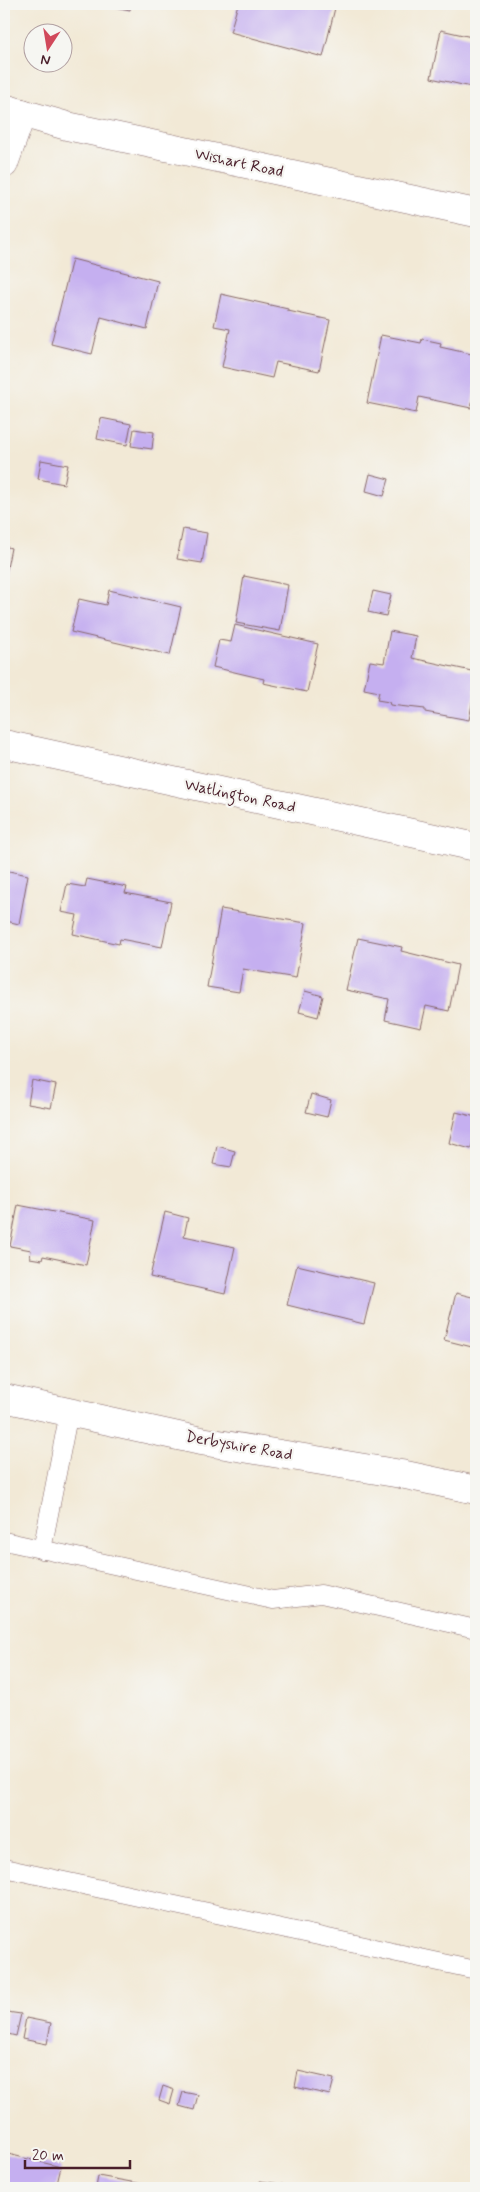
<svg xmlns="http://www.w3.org/2000/svg" width="480" height="2192" font-family="Mynerve,sans-serif">
<style>
.building{fill:#c5aff0}
.lines{fill:none;stroke-linecap:round;stroke-linejoin:round}
.service-casing{stroke:#856667;stroke-width:19}
.minor-casing{stroke:#856667;stroke-width:29}
.tertiary-casing{stroke:#856667;stroke-width:29}
.service{stroke:#fff;stroke-width:18}
.minor{stroke:#fff;stroke-width:28}
.tertiary{stroke:#fff;stroke-width:28}
.labels{text-anchor:middle;dominant-baseline:central;stroke-width:4.5;stroke-linejoin:round;paint-order:stroke}
.street-label{font-size:16px;fill:#4a1f2b;stroke:#f6f6f2}
</style>
<rect width="100%" height="100%" fill="#f6f6f2"/>
<filter id="ink" filterUnits="userSpaceOnUse"><feTurbulence type="fractalNoise" baseFrequency=".02" numOctaves="2"/><feDisplacementMap in="SourceGraphic" scale="10" xChannelSelector="R" yChannelSelector="G"/><feConvolveMatrix kernelMatrix="1 2 1 2 8 2 1 2 1" color-interpolation-filters="sRGB"/></filter>
<filter id="wash" filterUnits="userSpaceOnUse"><feTurbulence type="fractalNoise" baseFrequency=".0096" numOctaves="4" result="noise"/><feDisplacementMap in="SourceGraphic" scale="20" xChannelSelector="R" yChannelSelector="G"/><feGaussianBlur stdDeviation="1.12" result="paint"/><feColorMatrix in="noise" values="0 0 0 0 0 0 0 0 0 0 0 0 0 0 0 0 0 1.4 0 .05"/><feComposite in="paint" operator="in"/></filter>
<g filter="url(#wash)">
<rect width="100%" height="100%" fill="#f2e9d6"/>
<g id="blocks">
<g class="building">
<polygon points="99,4 131,4 130,10"/>
<polygon points="238,4 320,4 335,8 323,57 230,32"/>
<polygon points="441,30 476,38 476,88 431,78"/>
<polygon points="72,259 158,281 147,329 101,317 92,354 51,344"/>
<polygon points="221,294 288,309 288,311 330,320 319,371 276,362 272,378 222,367 230,329 214,326"/>
<polygon points="381,335 421,343 422,339 441,343 440,347 476,355 476,382 471,408 419,397 416,413 367,403"/>
<polygon points="101,418 131,424 127,445 97,439"/>
<polygon points="134,429 154,432 152,449 131,446"/>
<polygon points="41,460 68,465 64,484 38,479"/>
<polygon points="370,474 389,479 384,496 366,491"/>
<polygon points="183,529 207,533 202,563 177,559"/>
<polygon points="4,546 11,548 5,578 4,578"/>
<polygon points="244,576 288,585 280,631 236,623"/>
<polygon points="109,590 181,607 170,655 71,632 79,599 106,605"/>
<polygon points="373,591 391,595 386,616 368,612"/>
<polygon points="235,625 318,644 307,692 263,683 264,679 213,667 219,640 231,642"/>
<polygon points="390,631 416,636 412,658 476,672 476,683 469,720 425,712 425,709 390,705 389,702 377,700 379,692 364,689 370,661 384,663"/>
<polygon points="4,870 28,875 19,924 6,921 5,929"/>
<polygon points="87,879 127,887 125,893 171,902 162,947 120,939 119,944 73,934 77,915 61,912 67,884 85,887"/>
<polygon points="221,909 306,923 296,978 243,969 239,992 207,987"/>
<polygon points="358,938 402,947 401,951 458,965 449,1011 426,1006 421,1028 385,1020 389,999 346,990"/>
<polygon points="305,991 323,996 318,1017 299,1012"/>
<polygon points="32,1080 56,1085 51,1108 28,1104"/>
<polygon points="311,1094 331,1100 327,1117 306,1112"/>
<polygon points="456,1112 476,1117 476,1127 471,1149 449,1143"/>
<polygon points="217,1146 235,1151 231,1167 213,1164"/>
<polygon points="18,1205 95,1220 86,1265 43,1256 42,1260 30,1258 31,1250 10,1246"/>
<polygon points="165,1212 188,1218 184,1236 235,1247 225,1294 150,1277"/>
<polygon points="297,1265 374,1283 364,1324 287,1305"/>
<polygon points="456,1293 476,1298 476,1348 444,1340"/>
<polygon points="7,2012 21,2014 16,2036 4,2033"/>
<polygon points="26,2018 51,2023 47,2044 22,2039"/>
<polygon points="298,2071 334,2079 330,2095 295,2087"/>
<polygon points="163,2086 174,2090 170,2104 159,2100"/>
<polygon points="183,2092 198,2095 194,2110 179,2106"/>
<polygon points="4,2153 61,2167 56,2188 4,2188"/>
<polygon points="98,2176 159,2187 159,2188 96,2188"/>
<polygon points="260,2181 287,2185 286,2188 259,2188"/>
</g>
</g>
</g>
<g filter="url(#ink)">
<use href="#blocks" fill-opacity="0" stroke="#856667" stroke-width="1"/>
<g class="lines">
<g class="service-casing">
<g id="service">
<polyline points="4,1541 273,1600 321,1594 476,1629"/>
<polyline points="42,1550 69,1412"/>
<polyline points="4,1868 476,1970"/>
</g>
</g>
<g class="minor-casing">
<g id="minor">
<polyline points="4,108 67,126 476,213"/>
<polyline points="4,164 22,113"/>
<polyline points="4,744 476,847"/>
</g>
</g>
<g class="tertiary-casing">
<polyline id="tertiary" points="4,1398 201,1441 401,1474 476,1490"/>
</g>
<use href="#service" class="service"/>
<use href="#minor" class="minor"/>
<use href="#tertiary" class="tertiary"/>
</g>
</g>
<g class="labels">
<g class="street-label">
<text transform="translate(239 163) rotate(12)">Wishart Road</text>
<text transform="translate(240 796) rotate(12)">Watlington Road</text>
<text transform="translate(239 1446) rotate(10)">Derbyshire Road</text>
</g>
</g>
<rect width="480" height="2192" fill="none" stroke="#f6f6f2" stroke-width="20"/>
<g transform="translate(48 48) rotate(192)"><circle r="24" fill="#f6f6f2" stroke="#b1a0a2"/>
<path d="M0-4L9 19L0 12L-9 19Z" fill="#d1495b"/>
<text y="-8" font-size="14" font-weight="bold" text-anchor="middle" fill="#4a1f2b">N</text>
</g>
<path d="M25 2160v8h105v-8" fill="none" stroke="#4a1f2b" stroke-width="2.5"/>
<text x="32" y="2160" font-size="15" fill="#4a1f2b" stroke="#f6f6f2" stroke-width="4" paint-order="stroke">20 m</text>
</svg>
